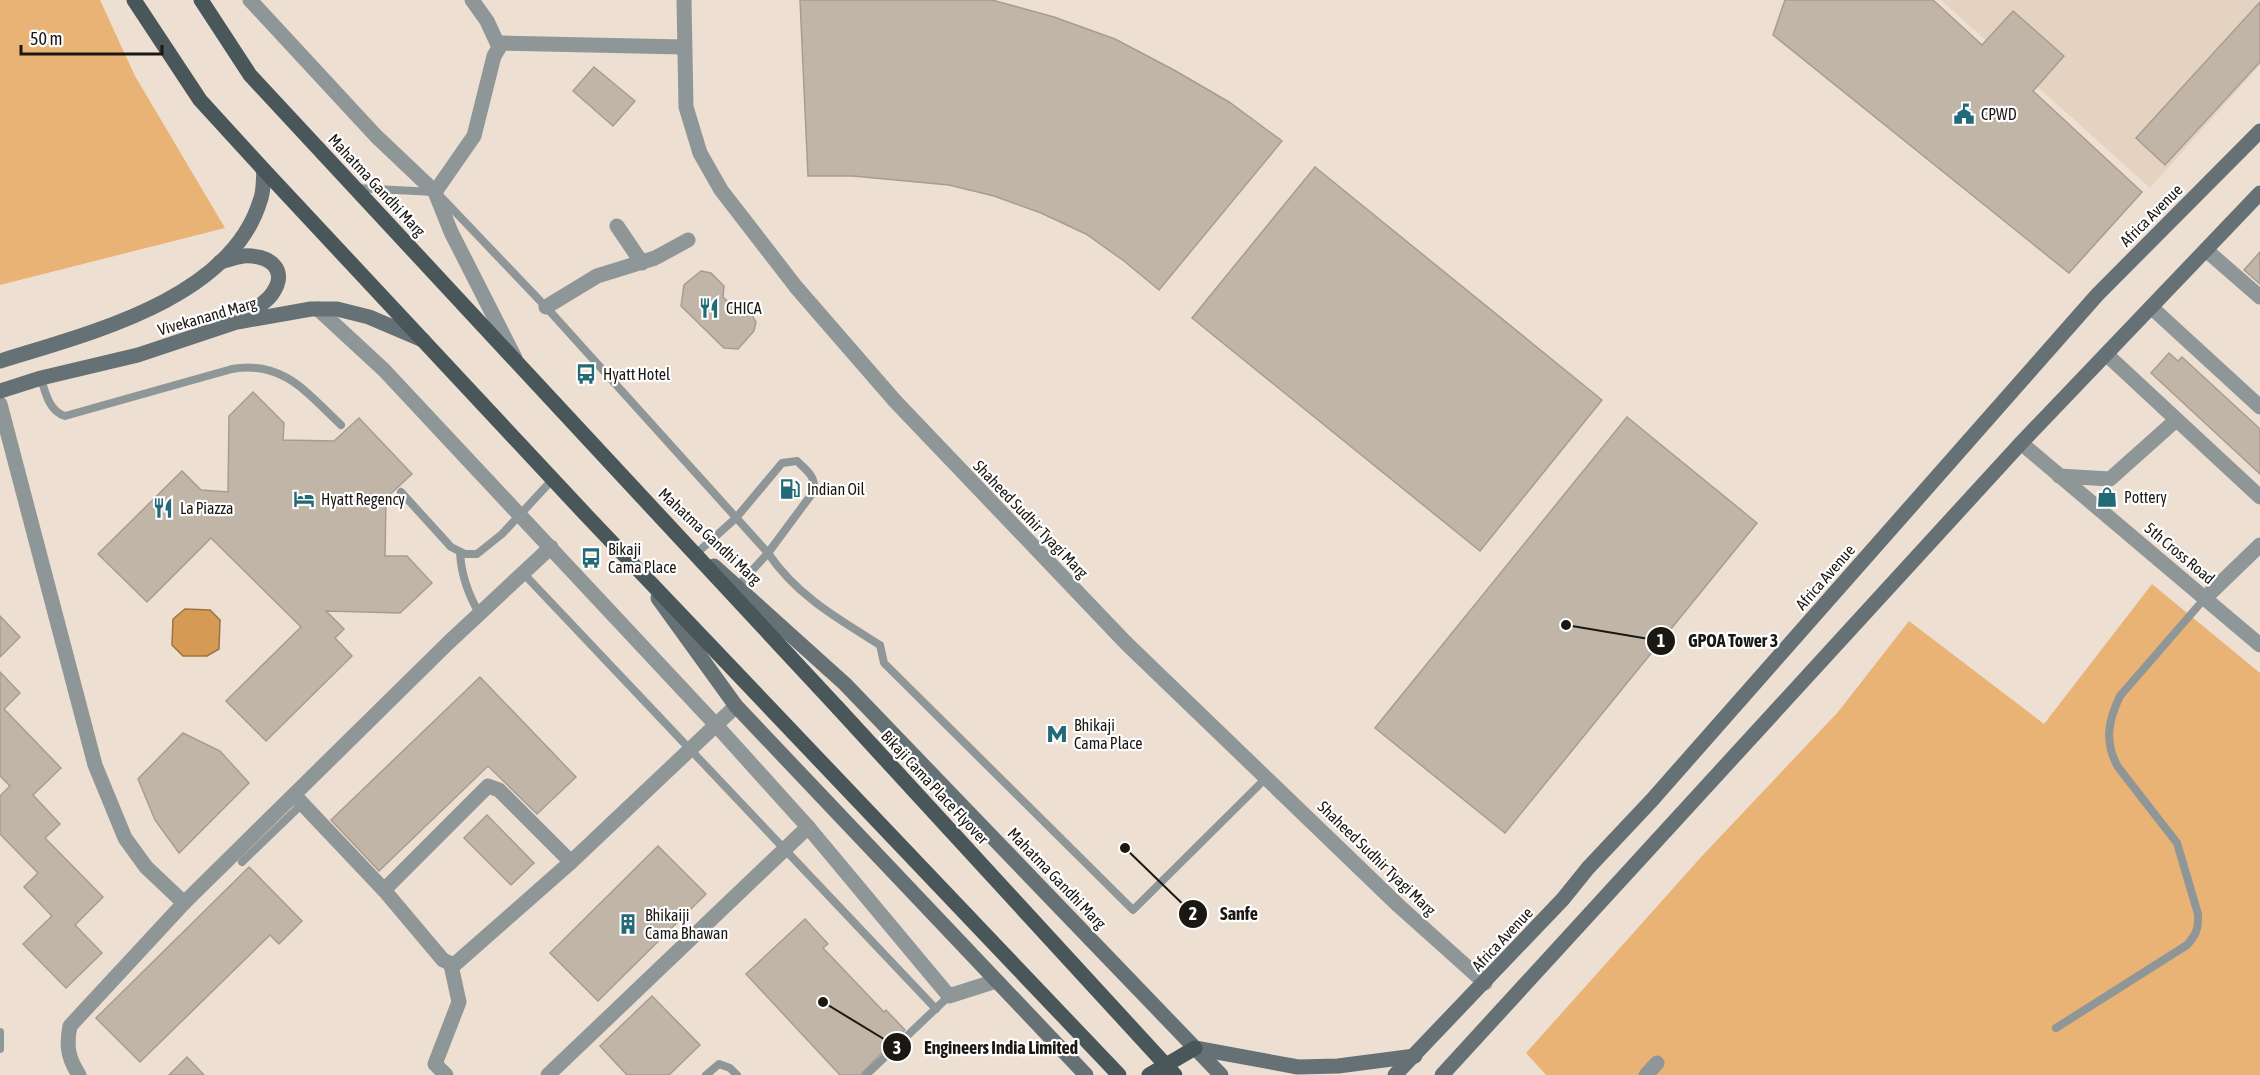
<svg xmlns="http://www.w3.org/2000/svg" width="2260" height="1075" font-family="'Asap Condensed',sans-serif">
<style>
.built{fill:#e4d3c0}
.green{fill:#e9b376}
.water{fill:#d59a53;stroke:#9d7340;stroke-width:1.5}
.building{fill:#c1b5a8;stroke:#a89c90;stroke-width:1.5}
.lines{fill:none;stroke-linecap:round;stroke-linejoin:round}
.lane{stroke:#8e9698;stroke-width:8}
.street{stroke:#8e9698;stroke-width:15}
.secondary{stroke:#657174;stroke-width:15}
.primary{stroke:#49575b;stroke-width:15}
.primary-bridge{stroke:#49575b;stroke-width:15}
.labels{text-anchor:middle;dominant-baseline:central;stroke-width:4.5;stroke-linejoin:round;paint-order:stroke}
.poi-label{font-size:16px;fill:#1b1712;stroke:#fff;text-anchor:start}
.street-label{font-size:16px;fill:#1b1712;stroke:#fff}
.leader{fill:none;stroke:#1b1712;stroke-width:2}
.callout-dot{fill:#1b1712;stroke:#fff;stroke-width:2}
.mark-label{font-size:18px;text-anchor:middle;font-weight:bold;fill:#fff}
.callout-label{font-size:18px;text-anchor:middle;font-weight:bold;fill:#1b1712;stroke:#fff;stroke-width:4.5;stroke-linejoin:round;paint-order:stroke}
</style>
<rect width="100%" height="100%" fill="#ede0d3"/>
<polygon class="built" points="1941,0 2260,0 2260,65 2150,188"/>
<g class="green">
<polygon points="0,0 100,0 135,76 225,228 0,285"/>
<polygon points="2152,584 2260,673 2260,1075 1546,1075 1526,1053 1702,856 1838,712 1909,621 2044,724"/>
</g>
<polygon class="water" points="185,609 210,610 220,620 219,649 207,656 183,656 172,645 173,619"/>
<g class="building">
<polygon points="800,0 992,0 1054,17 1115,39 1174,70 1229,102 1282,141 1159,290 1124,261 1086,234 1041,213 994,196 949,185 853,176 808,176"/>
<polygon points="1785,0 1933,0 1982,45 2013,11 2064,56 2033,91 2142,192 2069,273 1773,35"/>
<polygon points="2260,2 2260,62 2165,165 2136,138"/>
<polygon points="594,67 635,101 613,126 573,91"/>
<polygon points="1315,167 1602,400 1480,551 1192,318"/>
<polygon points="2260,252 2260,284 2244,270"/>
<polygon points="701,271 711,273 724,286 723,297 738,311 749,310 756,322 754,331 738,349 724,348 681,306 684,285"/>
<polygon points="2169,353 2178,361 2182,357 2260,429 2260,474 2151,373"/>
<polygon points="253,392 284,423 283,440 334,441 359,418 412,474 386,498 385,556 407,556 432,583 400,613 326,611 344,629 335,638 352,656 266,741 226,701 301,627 211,538 147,602 98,554 182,471 201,490 228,492 229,416"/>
<polygon points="1627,417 1757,523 1505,833 1375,728"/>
<polygon points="0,616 20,637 0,657"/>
<polygon points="0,672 20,693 4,709 61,768 33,795 60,824 45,838 103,897 75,925 102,953 66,988 23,944 52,916 24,887 38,873 0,834 0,796 10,786 0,776"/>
<polygon points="480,677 576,777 537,814 488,766 379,871 331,820"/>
<polygon points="183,733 220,751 249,783 179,853 155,820 138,779"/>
<polygon points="487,815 534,863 511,885 464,838"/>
<polygon points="658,846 706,894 598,1001 550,953"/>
<polygon points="249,867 302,921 279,944 270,935 140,1062 96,1018"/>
<polygon points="805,919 828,944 823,948 884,1012 886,1010 905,1030 860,1075 840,1075 746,974"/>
<polygon points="652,996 700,1045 669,1075 627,1075 600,1046"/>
<polygon points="187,1057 204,1075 169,1075"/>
</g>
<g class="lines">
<g class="lane">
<polyline points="356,188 434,192"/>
<polyline points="443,199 546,307 768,553 737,587"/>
<path d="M 41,378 C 45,392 49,411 65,416 L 232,369 C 283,360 307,393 341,425"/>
<polyline points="401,492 451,547 465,554 477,554 502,534 553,479"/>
<path d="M 460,552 C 461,574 468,594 479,613"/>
<path d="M 698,552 L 736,518 L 782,463 L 797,461 C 806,470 816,476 814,491 L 768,553 C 796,595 838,619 880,645 L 884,663 L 1133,910 L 1265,779"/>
<polyline points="523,573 936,1009"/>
<polyline points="242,862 302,804"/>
<path d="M 2056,1028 L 2187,945 C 2196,935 2199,928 2198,914 L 2177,843 L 2118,767 C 2104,742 2108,721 2120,696 L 2205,598"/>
<polyline points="0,1032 0,1049"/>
<polyline points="706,1075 719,1064 730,1068 737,1075"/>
<polyline points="866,1075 949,996"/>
</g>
<g class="street">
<polyline points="250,0 376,136 435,192 451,232 515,358"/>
<polyline points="472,0 487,21 499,47"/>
<polyline points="684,0 686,107 700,153 721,190 796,287 895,401 1126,643 1399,906 1485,983"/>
<polyline points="435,192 474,136 494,56 502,43 684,47"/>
<polyline points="617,226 642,263"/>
<polyline points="2206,250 2260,297"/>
<polyline points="546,307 597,276 655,258 688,240"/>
<polyline points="2151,307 2260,407"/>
<polyline points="318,309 384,370 716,725 808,827 949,996 996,981"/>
<polyline points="2106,354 2260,497"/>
<polyline points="0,404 95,765 125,838 146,867 184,903"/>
<polyline points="2021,443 2260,645"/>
<polyline points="2059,476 2110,479 2175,421"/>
<polyline points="2205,598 2260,545"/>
<polyline points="295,796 384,890 443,960 454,965 571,862 736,706"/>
<polyline points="384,890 488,786 499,790 571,862"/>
<path d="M 79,1075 C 68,1058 66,1046 70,1026 L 184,903 L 448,643 L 551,547"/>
<polyline points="446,1075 435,1064 459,1002 451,965"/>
<polyline points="548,1075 808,827"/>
<polyline points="1646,1075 1657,1063"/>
</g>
<g class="secondary">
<path d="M 220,262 C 228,260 236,257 243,256 C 268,254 290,269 272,294 C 265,304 250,312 240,320"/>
<path d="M 0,361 C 86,334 230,300 260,201 C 264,192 263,180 264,170"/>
<polyline points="0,391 41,378 138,355 237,322 311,309 337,309 369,317 423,340"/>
<polyline points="714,566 845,684 1221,1075"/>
<polyline points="658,598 736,706 1086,1075"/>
<polyline points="1195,1048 1298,1067 1338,1066 1415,1056"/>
<polyline points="1395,1075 1563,899 1588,868 1652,800 2097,295 2260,131"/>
<polyline points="1442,1075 2021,443 2260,193"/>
</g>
<g class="primary">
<polyline points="134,0 200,100 264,170 587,516 1119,1075"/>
<polyline points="201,0 250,75 838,708"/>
<polyline points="1149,1075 1195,1048"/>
</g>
<polyline class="primary-bridge" points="838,708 1175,1075"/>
</g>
<defs>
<g id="civic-bare" transform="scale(1.62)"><path d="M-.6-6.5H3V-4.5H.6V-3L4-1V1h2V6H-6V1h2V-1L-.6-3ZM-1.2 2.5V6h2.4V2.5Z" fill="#226a77" stroke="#fff" stroke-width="2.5" paint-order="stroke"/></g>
<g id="restaurant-bare" transform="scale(1.62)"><path d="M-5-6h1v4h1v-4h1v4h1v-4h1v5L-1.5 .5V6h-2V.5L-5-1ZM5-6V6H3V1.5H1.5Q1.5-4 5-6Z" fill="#226a77" stroke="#fff" stroke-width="2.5" paint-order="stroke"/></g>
<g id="bus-bare" transform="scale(1.62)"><path d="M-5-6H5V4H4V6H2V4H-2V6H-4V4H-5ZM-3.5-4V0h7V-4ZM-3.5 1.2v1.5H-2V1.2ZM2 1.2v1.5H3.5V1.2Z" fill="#226a77" stroke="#fff" stroke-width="2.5" paint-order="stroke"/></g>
<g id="fuel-bare" transform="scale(1.62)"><path d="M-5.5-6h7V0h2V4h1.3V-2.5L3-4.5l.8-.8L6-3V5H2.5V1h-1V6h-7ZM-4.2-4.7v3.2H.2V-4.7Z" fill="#226a77" stroke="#fff" stroke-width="2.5" paint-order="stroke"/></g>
<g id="shop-bare" transform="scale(1.62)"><path d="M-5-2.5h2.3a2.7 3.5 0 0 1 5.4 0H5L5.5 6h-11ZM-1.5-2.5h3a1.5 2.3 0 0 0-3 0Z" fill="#226a77" stroke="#fff" stroke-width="2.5" paint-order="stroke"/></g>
<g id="hotel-bare" transform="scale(1.62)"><path d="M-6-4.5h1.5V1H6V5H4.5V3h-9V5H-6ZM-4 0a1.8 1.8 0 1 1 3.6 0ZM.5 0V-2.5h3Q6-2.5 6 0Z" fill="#226a77" stroke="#fff" stroke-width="2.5" paint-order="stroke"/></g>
<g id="metro-bare" transform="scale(1.62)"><path d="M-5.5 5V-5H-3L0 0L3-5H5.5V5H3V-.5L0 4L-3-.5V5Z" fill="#226a77" stroke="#fff" stroke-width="2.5" paint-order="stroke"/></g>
<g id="building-bare" transform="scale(1.62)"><path d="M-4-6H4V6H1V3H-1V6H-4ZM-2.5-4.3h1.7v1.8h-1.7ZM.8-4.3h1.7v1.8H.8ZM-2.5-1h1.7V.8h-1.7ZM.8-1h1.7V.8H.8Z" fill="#226a77" stroke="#fff" stroke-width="2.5" paint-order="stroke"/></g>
</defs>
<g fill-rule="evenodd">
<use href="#civic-bare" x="1964" y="114"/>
<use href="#restaurant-bare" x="709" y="308"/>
<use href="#bus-bare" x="586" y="374"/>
<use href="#fuel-bare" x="790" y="489"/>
<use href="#shop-bare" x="2107" y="497"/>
<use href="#hotel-bare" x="304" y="499"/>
<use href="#restaurant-bare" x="163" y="508"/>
<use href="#bus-bare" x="591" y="558"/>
<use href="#metro-bare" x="1057" y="734"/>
<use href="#building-bare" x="628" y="924"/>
</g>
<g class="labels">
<g class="poi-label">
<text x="1981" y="114">CPWD</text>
<text x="726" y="308">CHICA</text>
<text x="603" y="374">Hyatt Hotel</text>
<text x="807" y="489">Indian Oil</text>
<text x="2124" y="497">Pottery</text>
<text x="321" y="499">Hyatt Regency</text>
<text x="180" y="508">La Piazza</text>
<text x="608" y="549">Bikaji<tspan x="608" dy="18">Cama Place</tspan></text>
<text x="1074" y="725">Bhikaji<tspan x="1074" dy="18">Cama Place</tspan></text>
<text x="645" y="915">Bhikaiji<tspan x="645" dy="18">Cama Bhawan</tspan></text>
</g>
<g class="street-label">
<text transform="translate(377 185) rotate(47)">Mahatma Gandhi Marg</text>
<text transform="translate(2151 215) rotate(-45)">Africa Avenue</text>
<text transform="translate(207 316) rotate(-16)">Vivekanand Marg</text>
<text transform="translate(1031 519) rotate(46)">Shaheed Sudhir Tyagi Marg</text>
<text transform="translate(710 536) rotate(43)">Mahatma Gandhi Marg</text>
<text transform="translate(2180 553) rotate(40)">5th Cross Road</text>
<text transform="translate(1825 577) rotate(-49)">Africa Avenue</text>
<text transform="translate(935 787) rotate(47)">Bikaji Cama Place Flyover</text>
<text transform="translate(1377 858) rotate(44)">Shaheed Sudhir Tyagi Marg</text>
<text transform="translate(1057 878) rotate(46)">Mahatma Gandhi Marg</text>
<text transform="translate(1502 939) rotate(-47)">Africa Avenue</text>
</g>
</g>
<path class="leader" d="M1566 625L1661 641M1125 848L1193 914M823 1002L897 1047"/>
<g class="callout-dot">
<circle cx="1566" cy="625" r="6"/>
<circle cx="1125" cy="848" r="6"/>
<circle cx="823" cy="1002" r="6"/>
<circle cx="1661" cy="641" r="15"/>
<circle cx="1193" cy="914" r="15"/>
<circle cx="897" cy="1047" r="15"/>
</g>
<g class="mark-label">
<text x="1661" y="647">1</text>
<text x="1193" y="920">2</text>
<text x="897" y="1054">3</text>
</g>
<g class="callout-label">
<text x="1733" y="647">GPOA Tower 3</text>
<text x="1239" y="920">Sanfe</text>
<text x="1001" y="1054">Engineers India Limited</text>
</g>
<path d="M21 45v9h141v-9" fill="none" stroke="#1b1712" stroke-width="3"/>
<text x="30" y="45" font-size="18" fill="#1b1712" stroke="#ffffff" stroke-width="4.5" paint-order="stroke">50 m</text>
</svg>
